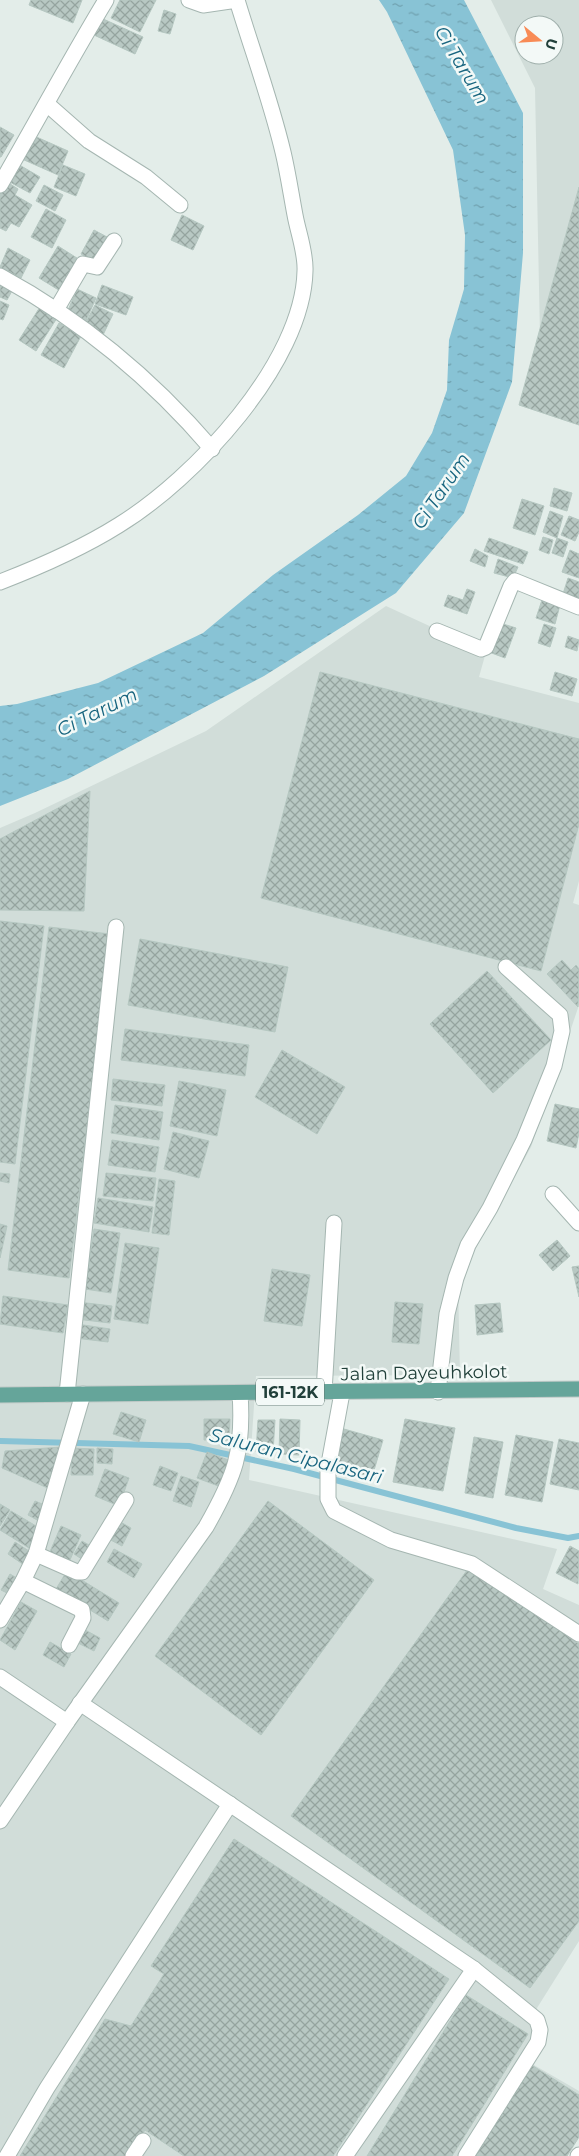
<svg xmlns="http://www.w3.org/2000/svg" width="579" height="2156" font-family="Montserrat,sans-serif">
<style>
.built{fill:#d1ddd9;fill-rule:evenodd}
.water{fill:url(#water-ripples)}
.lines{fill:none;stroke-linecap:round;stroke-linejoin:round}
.stream{stroke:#88c3d5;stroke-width:6}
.building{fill:url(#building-cross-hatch);stroke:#b5c7c1}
.minor-casing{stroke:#a5b6b1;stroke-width:17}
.major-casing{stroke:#c1cac8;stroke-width:17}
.minor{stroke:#fff;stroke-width:15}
.major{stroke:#65a59a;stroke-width:15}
.labels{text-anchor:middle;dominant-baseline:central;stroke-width:5;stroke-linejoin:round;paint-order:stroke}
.shield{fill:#f3f9f7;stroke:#607873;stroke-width:1}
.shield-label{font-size:16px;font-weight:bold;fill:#21403a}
.street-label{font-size:18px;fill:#21403a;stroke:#f3f9f7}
.water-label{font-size:19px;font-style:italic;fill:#18657f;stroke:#f3f9f7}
</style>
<defs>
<pattern id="water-ripples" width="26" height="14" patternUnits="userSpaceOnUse" patternTransform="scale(1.25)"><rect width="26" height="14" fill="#88c3d5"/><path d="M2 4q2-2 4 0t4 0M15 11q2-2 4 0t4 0" fill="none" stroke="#6fa0ae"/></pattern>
<pattern id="building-cross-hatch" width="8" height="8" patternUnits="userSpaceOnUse" patternTransform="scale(1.25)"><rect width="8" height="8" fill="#b8c8c3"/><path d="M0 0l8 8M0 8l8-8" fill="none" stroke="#95a49f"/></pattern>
</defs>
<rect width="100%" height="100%" fill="#e3ede9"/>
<g class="built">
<path d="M 491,0 L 579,0 L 579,403 L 541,387 L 535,88 ZM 524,25 L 554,25 L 554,55 L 524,55 Z"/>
<polygon points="386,606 486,652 479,677 579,703 579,881 573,903 579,905 579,1005 531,1147 458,1281 460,1375 256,1376 249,1480 557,1549 543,1589 579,1605 579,1941 537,2008 540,2036 534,2065 579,2091 579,2136 564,2156 0,2156 0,828 35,813 206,731"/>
</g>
<polygon class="water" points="379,0 464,0 523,113 523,253 512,382 464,513 396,593 264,676 68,779 0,806 0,706 17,704 98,683 203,633 273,575 358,515 406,476 432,433 447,390 449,340 464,289 465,235 453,150 387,12"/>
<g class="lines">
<polyline class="stream" points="0,1441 189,1446 294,1469 516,1528 568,1538 579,1536"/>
</g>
<g class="building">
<polygon points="31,0 82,0 73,23 29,5"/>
<polygon points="120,0 156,0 140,32 111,18"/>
<polygon points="164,10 176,14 170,34 158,31"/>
<polygon points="101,18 143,37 135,54 94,35"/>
<polygon points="0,127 14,135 1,157 0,157"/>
<polygon points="32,135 68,151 58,175 22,159"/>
<polygon points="16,163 40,177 30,193 6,180"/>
<polygon points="63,165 85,174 76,196 54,187"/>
<polygon points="7,182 18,189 15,195 32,205 19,227 11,223 6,231 0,228 0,193"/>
<polygon points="44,185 63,195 55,211 36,201"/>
<polygon points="579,187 579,425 519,405"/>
<polygon points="46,209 66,220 52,248 31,237"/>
<polygon points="182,215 204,226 193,250 171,240"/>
<polygon points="94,230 107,237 94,261 81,254"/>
<polygon points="58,246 80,260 62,292 39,278"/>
<polygon points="8,248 30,260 21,278 0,267"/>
<polygon points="0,283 13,289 7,300 0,297"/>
<polygon points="102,285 133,297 126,315 95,304"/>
<polygon points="77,289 96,298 85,323 66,315"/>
<polygon points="0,301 9,305 3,320 0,319"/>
<polygon points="95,305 113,314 103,335 84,326"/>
<polygon points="40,307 57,318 36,351 19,340"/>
<polygon points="59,323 81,336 64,368 41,355"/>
<polygon points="554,488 572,493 567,511 550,506"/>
<polygon points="522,499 544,506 535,535 513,528"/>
<polygon points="550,511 563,516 557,538 543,532"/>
<polygon points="569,516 579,520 579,532 575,541 561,535"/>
<polygon points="543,537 553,540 549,554 539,550"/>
<polygon points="489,538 528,552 523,564 484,551"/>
<polygon points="557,538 568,542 563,557 552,553"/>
<polygon points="475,549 488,556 485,567 470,561"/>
<polygon points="570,550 579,554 579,578 562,572"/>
<polygon points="498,559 518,567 513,578 494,573"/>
<polygon points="568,578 579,582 579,599 563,594"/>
<polygon points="467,589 475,592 467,614 444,606 448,595 463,600"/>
<polygon points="542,600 560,605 555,624 536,618"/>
<polygon points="500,623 516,628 505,658 489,652"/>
<polygon points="544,624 556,628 550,647 538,643"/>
<polygon points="568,636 579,640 577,651 565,647"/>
<polygon points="320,672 579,739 579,824 541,971 261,898"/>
<polygon points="555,672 577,679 572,696 550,690"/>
<polygon points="90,791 84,911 0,910 0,839"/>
<polygon points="0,921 44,926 15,1164 0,1162"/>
<polygon points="49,927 110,934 69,1278 8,1270"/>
<polygon points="140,939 288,967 275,1032 128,1005"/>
<polygon points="562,960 571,970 576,965 579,969 578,1007 547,974"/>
<polygon points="487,971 551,1040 493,1093 430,1024"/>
<polygon points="125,1029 249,1045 245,1076 121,1060"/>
<polygon points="282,1050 345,1087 317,1134 255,1097"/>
<polygon points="113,1079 165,1085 162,1106 111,1100"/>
<polygon points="179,1081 226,1090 217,1136 170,1126"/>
<polygon points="555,1104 579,1109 579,1133 576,1148 547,1141"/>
<polygon points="115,1105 163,1112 159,1140 111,1133"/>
<polygon points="173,1132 209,1141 199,1178 164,1169"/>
<polygon points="112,1140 159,1147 155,1172 108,1165"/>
<polygon points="0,1173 10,1174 9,1183 0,1181"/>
<polygon points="106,1173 156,1178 153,1201 103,1196"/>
<polygon points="159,1179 175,1181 169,1235 152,1233"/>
<polygon points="98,1198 153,1207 149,1232 94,1223"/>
<polygon points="0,1224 7,1226 0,1258"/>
<polygon points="94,1229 120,1233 111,1293 85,1289"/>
<polygon points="557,1240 570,1256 553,1271 539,1255"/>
<polygon points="125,1243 159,1248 148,1324 114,1319"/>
<polygon points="579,1266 579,1297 572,1267"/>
<polygon points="272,1269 310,1275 302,1326 264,1321"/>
<polygon points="3,1296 68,1305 63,1333 0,1324"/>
<polygon points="78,1302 112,1306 110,1323 76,1319"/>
<polygon points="395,1302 423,1304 419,1344 392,1342"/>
<polygon points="500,1303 503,1332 477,1335 475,1305"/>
<polygon points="77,1324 110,1329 108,1342 75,1338"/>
<polygon points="121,1412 146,1420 139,1442 113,1434"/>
<polygon points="204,1419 230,1419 229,1440 204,1440"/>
<polygon points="280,1419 300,1420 299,1455 279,1454"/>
<polygon points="405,1419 455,1428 443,1491 393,1482"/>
<polygon points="258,1420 275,1420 273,1452 256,1452"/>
<polygon points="344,1429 383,1440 372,1477 333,1466"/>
<polygon points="516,1435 553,1442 542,1502 505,1495"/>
<polygon points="474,1437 503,1442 493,1498 465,1493"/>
<polygon points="559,1439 579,1443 579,1490 550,1484"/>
<polygon points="61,1447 50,1489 2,1468 5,1451"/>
<polygon points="72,1448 94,1449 93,1475 71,1475"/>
<polygon points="97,1448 113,1449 112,1464 97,1463"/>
<polygon points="207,1452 231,1461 221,1487 197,1478"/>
<polygon points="160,1466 178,1473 171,1491 153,1485"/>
<polygon points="105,1469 129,1478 119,1506 95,1496"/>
<polygon points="181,1476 199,1482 191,1507 173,1501"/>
<polygon points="35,1501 47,1506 39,1521 28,1515"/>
<polygon points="268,1501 374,1580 261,1735 155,1656"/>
<polygon points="0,1504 10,1510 0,1526"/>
<polygon points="11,1511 41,1529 29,1548 0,1530"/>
<polygon points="117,1520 131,1528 122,1546 107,1538"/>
<polygon points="61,1526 81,1535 69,1562 49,1554"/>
<polygon points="82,1541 96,1549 88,1563 74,1554"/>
<polygon points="15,1542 35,1555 27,1567 8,1554"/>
<polygon points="570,1546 579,1551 578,1584 556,1573"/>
<polygon points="114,1549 142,1564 134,1578 107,1562"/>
<polygon points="470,1566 579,1644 579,1921 530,1988 291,1816"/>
<polygon points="67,1571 119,1603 108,1621 56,1589"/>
<polygon points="10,1574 20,1580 11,1595 1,1590"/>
<polygon points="21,1602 37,1611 15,1650 0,1640"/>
<polygon points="85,1630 100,1638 94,1651 78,1643"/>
<polygon points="50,1642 71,1654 64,1667 43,1655"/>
<polygon points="234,1839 449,1979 333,2156 184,2156 145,2130 128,2156 20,2156 105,2019 131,2026 164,1974 151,1966"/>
<polygon points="466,1995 528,2034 452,2156 367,2156"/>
<polygon points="530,2064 579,2095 579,2137 567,2156 472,2156"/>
</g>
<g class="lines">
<g class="minor-casing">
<g id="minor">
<polyline points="47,104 89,141 146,177 180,205"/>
<path d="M 0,185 C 36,123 69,61 106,0"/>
<path d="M 0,276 C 81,320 152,379 212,449"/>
<polyline points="56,310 83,264 97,267 114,241"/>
<path d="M 0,582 C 39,567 84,547 119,525 C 194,479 303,363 305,271 C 306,253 298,232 295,215 C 291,194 288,173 283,152 C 271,101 252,50 237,0 L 203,5 L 189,0"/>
<polyline points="437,631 481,649 486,647 511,586 515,581 579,607"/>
<polyline points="553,1194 579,1223"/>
<polyline points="324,1392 334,1223"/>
<polyline points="438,1392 447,1314 456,1278 468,1245 490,1208 524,1140 554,1066 562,1031 560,1015 506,967"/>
<polyline points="342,1393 328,1469 328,1499 334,1511 391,1540 472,1564 579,1634"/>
<polyline points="67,1394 116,927"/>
<polyline points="36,1554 77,1572 82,1572 126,1500"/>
<polyline points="23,1581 82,1610 83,1618 69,1645"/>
<polyline points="0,1620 23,1581 36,1554 83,1394"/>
<polyline points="0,1677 67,1722"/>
<polyline points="80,1703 474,1969 537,2020 540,2030 538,2042 466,2156"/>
<path d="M 0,1821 L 67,1722 L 206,1527 C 235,1476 244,1452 240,1393"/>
<polyline points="7,2156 47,2088 230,1804"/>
<polyline points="133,2156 143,2141"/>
<polyline points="345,2156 474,1969"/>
<polyline points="578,2156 579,2155"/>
</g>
</g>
<g class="major-casing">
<polyline id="major" points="0,1395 579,1389"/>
</g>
<use href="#minor" class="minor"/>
<use href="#major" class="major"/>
</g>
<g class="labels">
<rect class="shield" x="256" y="1378.5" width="68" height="27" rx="4"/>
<g class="shield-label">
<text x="290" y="1392">161-12K</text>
</g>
<g class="street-label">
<text transform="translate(424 1373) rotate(-1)">Jalan Dayeuhkolot</text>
</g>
<g class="water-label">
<text transform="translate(462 65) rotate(59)">Ci Tarum</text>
<text transform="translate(441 491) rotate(-56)">Ci Tarum</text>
<text transform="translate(97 712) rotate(-26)">Ci Tarum</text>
<text transform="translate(296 1456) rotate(14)">Saluran Cipalasari</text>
</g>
</g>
<g transform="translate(539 40) rotate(108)"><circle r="24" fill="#f3f9f7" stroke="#9fafab"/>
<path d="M0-4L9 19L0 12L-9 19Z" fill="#f88b56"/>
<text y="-8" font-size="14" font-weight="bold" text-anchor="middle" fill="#21403a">U</text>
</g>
</svg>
